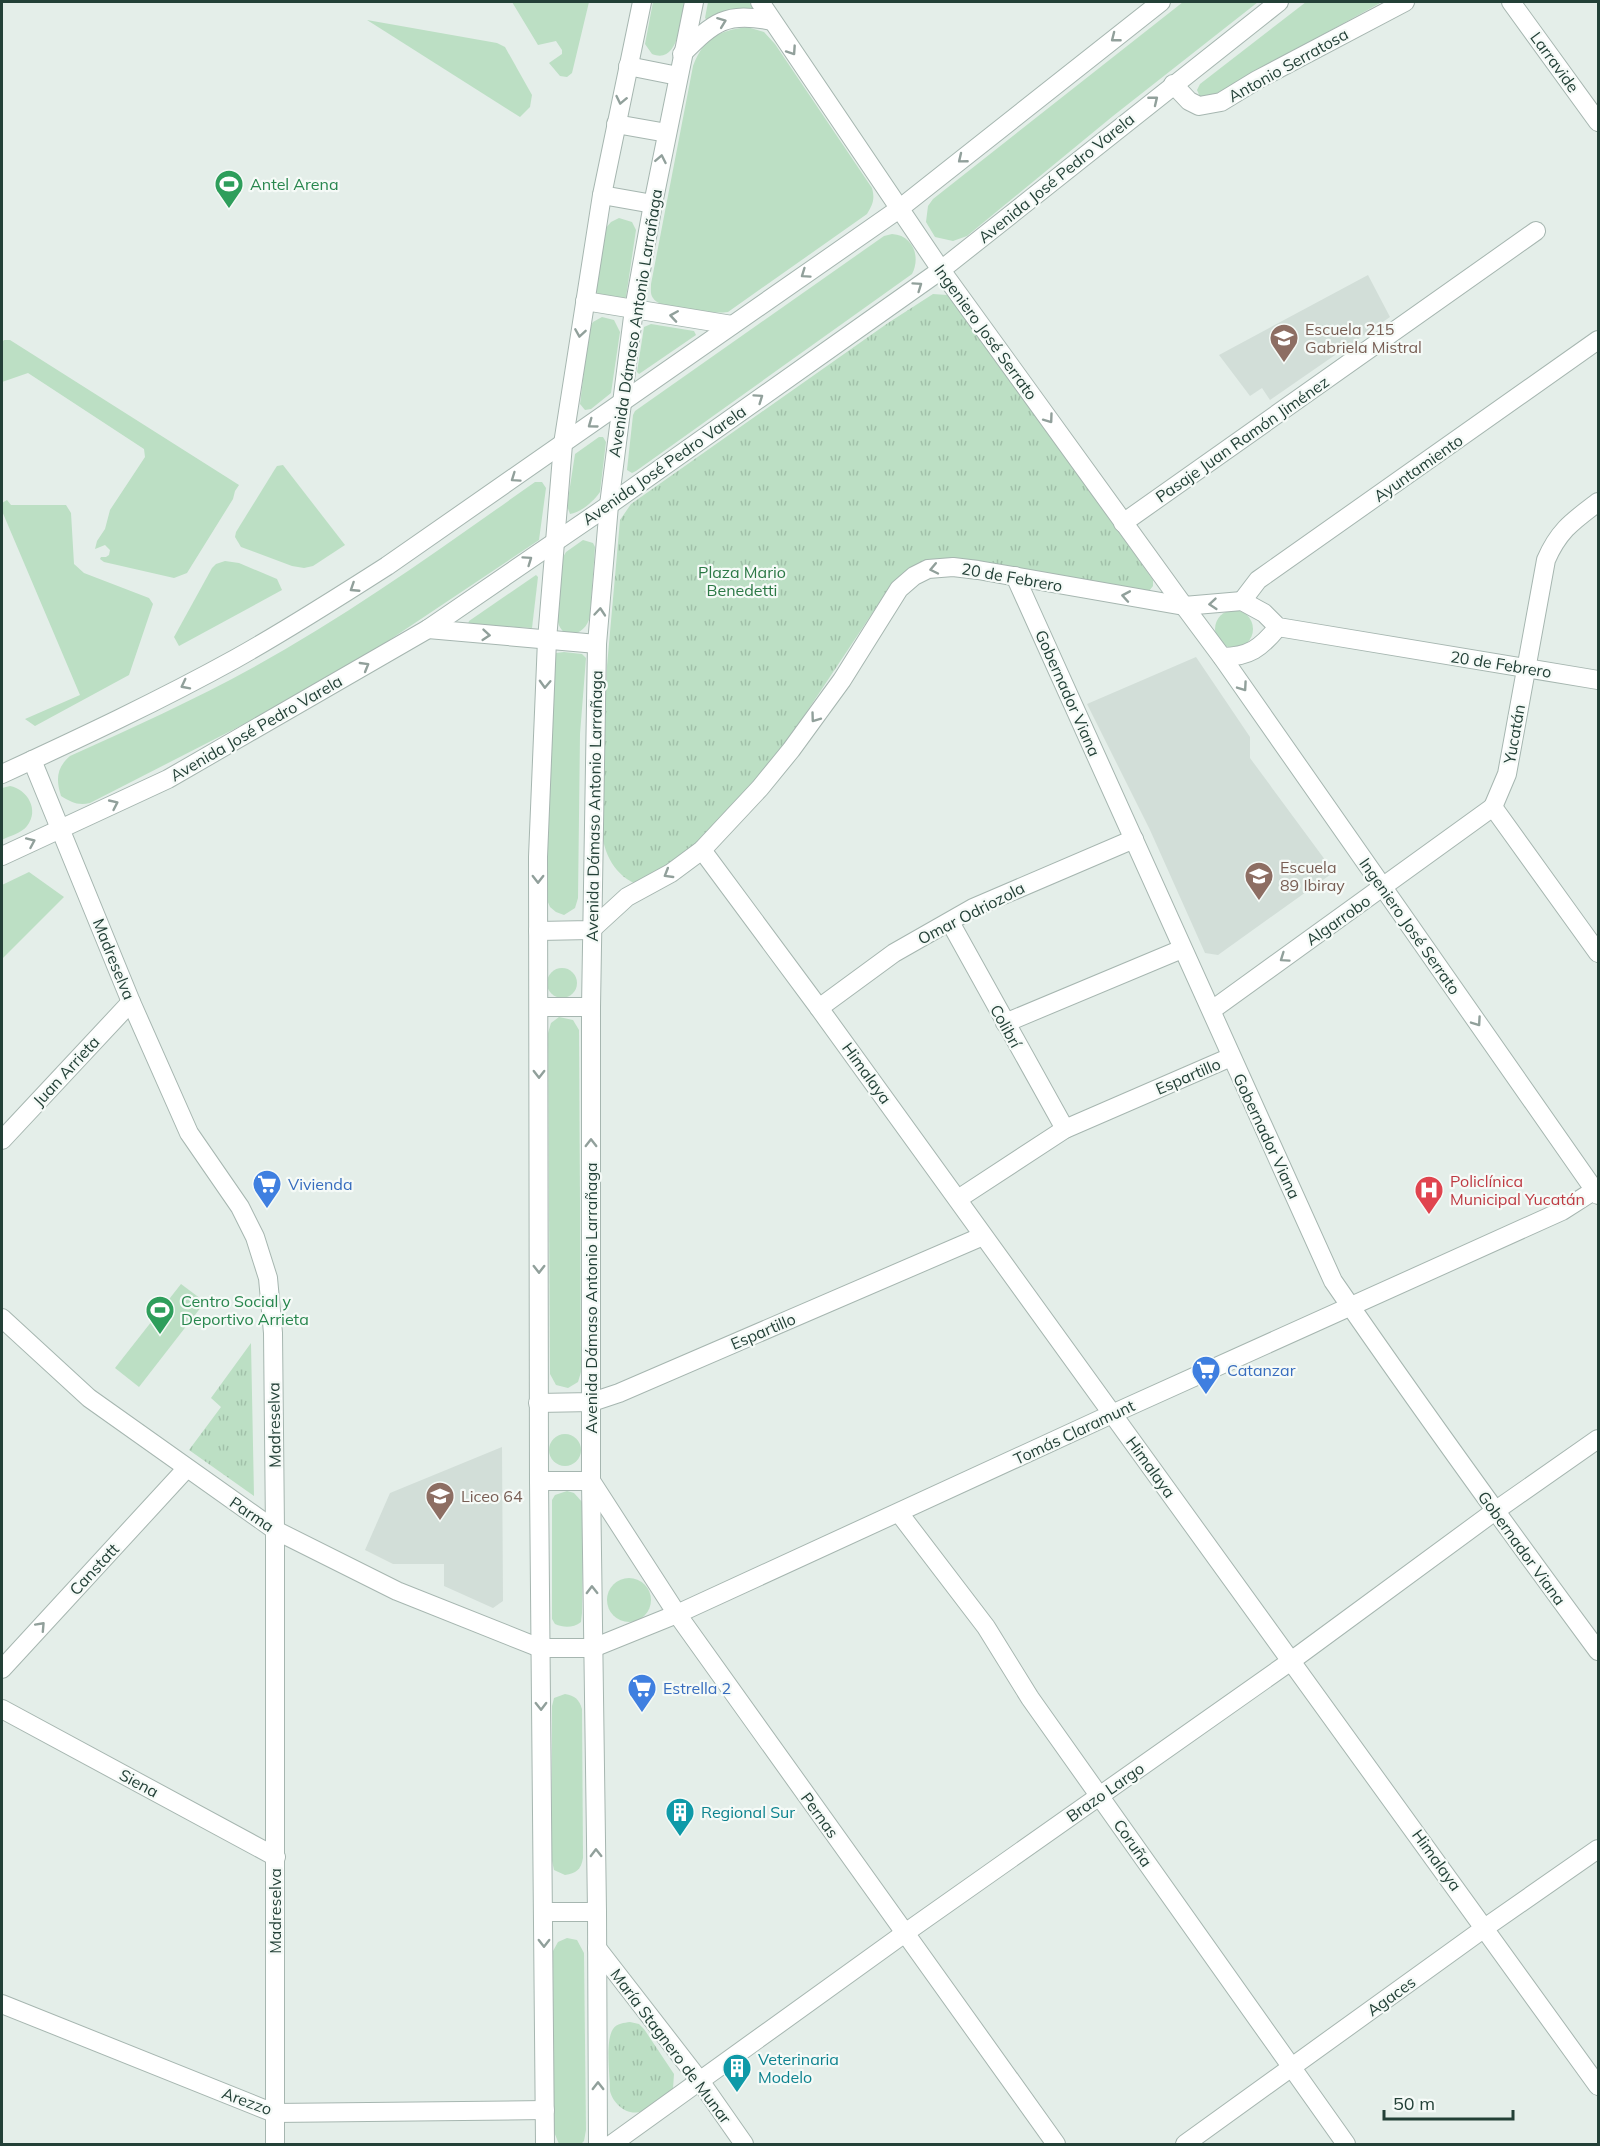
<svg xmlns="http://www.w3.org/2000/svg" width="1600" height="2146" font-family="Mulish,sans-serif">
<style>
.built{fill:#d2ded8}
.grass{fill:#bcdfc4}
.park{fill:url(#park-tufts)}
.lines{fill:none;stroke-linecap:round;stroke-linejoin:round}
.minor-casing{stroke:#a6b6b0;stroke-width:20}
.tertiary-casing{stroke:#a6b6b0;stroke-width:20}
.minor{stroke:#fff;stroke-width:18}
.tertiary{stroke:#fff;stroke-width:18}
.oneway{stroke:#91a09b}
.labels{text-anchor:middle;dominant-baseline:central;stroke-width:4.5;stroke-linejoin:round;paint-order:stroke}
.street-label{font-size:16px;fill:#234037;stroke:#f5faf7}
.leisure-label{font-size:16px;fill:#27864d;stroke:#f5faf7;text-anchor:start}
.education-label{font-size:16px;fill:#785e54;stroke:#f5faf7;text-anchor:start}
.park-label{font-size:16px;fill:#2b7845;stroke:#f5faf7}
.health-label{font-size:16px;fill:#be3a42;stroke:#f5faf7;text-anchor:start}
.shop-label{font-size:16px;fill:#366cbe;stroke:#f5faf7;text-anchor:start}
.culture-label{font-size:16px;fill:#0d838f;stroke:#f5faf7;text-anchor:start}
</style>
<defs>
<pattern id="park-tufts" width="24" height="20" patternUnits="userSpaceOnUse" patternTransform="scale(1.5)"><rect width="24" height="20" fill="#bcdfc4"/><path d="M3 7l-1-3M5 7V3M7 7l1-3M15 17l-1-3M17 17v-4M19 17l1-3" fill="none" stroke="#a1c0a9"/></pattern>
</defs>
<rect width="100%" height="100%" fill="#e4eee9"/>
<g class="built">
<polygon points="1368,275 1390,317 1270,400 1262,388 1250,396 1219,355"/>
<polygon points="1196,657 1250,737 1250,758 1334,872 1218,955 1205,953 1150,830 1087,704"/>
<polygon points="502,1447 503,1601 493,1608 444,1586 444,1564 393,1564 365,1550 390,1493"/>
</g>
<g class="grass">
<polygon points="512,2 589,2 572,73 567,77 560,76 549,63 562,54 562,50 556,41 538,45"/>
<path d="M 653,2 L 684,2 C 681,19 679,65 652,54 L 645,44 Z"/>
<polygon points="708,2 749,2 754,10 708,21 705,18"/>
<polygon points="1183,2 1258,2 1113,116 967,236 953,241 935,237 926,222 928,206 933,199"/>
<polygon points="1306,2 1382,2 1210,97 1200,97 1197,90 1200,84"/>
<polygon points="367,20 497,43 505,47 532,95 530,107 520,117"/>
<path d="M 747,27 L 764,32 L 775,44 L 872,188 C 875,199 873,204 867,214 L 728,312 C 713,314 661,311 653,298 C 650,294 651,289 651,284 L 693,66 C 704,37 719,31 747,27 Z"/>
<polygon points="619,218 632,222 636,230 626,297 623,300 596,295 595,292 605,229 611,222"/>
<path d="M 892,234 C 913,235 921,257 912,274 L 636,471 L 632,473 L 627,470 L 633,415 L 635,411 L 884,236 Z"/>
<polygon points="602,317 614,320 620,332 611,393 591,409 585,410 580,404 589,329 593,322"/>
<polygon points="651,324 694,331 696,335 639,374 637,372 644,327"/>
<polygon points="4,340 10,340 239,485 235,491 233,499 187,573 174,578 104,562 100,559 101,557 106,557 109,555 110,550 105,545 95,549 97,541 105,529 110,510 145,457 144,449 28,373 2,382 2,342"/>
<path d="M 599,437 L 603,437 L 606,442 L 600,492 C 594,501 580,513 570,514 L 567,506 L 575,454 Z"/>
<polygon points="283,465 345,545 313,566 304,568 292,566 241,547 235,537 236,532 275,469 277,466"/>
<path d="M 535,482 L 542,482 L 546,488 L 539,540 L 367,655 L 258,717 L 90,803 C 78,806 71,802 61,796 C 56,780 56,768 70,756 C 132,728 194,700 254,667 C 352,613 443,547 535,482 Z"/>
<polygon points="7,500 11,505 66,505 71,513 74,564 84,573 149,598 153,604 129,675 35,726 25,719 80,695 2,511 2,503"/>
<path d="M 583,540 L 593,543 L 595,547 L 590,616 C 587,634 563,643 558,622 C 555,609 561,574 562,559 L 566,552 Z"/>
<polygon points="225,561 239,563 277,579 282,590 179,646 174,637 212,568 216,564"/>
<polygon points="536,575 538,577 532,628 468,624 469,621"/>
<circle cx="1234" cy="629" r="19"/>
<polygon points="564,652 582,654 586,658 580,734 578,898 575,908 564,915 556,912 550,907 547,900 547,843 555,656 556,653"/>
<path d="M 10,786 C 27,789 40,810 27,826 C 22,833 9,836 2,840 L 2,788 Z"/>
<polygon points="29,872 64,897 2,959 2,885"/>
<circle cx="562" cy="983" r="15"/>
<polygon points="559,1017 573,1020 579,1030 581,1372 578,1382 568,1388 556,1385 550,1374 548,1033 551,1023"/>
<polygon points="181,1284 205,1302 139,1387 115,1368"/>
<circle cx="565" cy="1450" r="16"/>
<path d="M 567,1491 L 574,1493 L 583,1503 L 582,1613 L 581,1622 C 573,1628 564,1628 555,1624 L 552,1619 L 552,1500 L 555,1495 Z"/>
<circle cx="629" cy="1600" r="22"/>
<path d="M 565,1694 C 575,1696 579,1699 582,1709 L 583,1858 C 581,1870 576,1873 565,1875 L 554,1870 L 552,1861 L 552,1706 L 554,1698 Z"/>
<polygon points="567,1938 577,1940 584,1953 586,2130 584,2141 581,2144 559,2144 554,2132 553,1951 558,1942"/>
</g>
<g class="park">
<path d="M 933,294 L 947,295 L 953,299 L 1153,580 L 1153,586 L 1149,591 L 936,559 C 909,564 900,576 883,597 L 778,755 L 698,844 L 674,863 L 636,884 C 611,873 602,848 601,823 L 607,666 L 620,520 L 631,504 L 888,323 Z"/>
<polygon points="251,1343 254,1496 189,1450 221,1407 211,1398"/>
<path d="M 630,2022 L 639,2024 L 644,2029 L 674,2074 L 673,2089 C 664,2096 653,2107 642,2111 C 628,2117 613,2104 610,2091 C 610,2076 605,2041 613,2029 C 617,2023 624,2023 630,2022 Z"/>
</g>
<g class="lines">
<g class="minor-casing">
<g id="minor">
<polyline points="1173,84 1189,101 1199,106 1221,102 1257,80 1405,2"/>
<polyline points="941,270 1184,606 1222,657 1598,1195"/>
<polyline points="1123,523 1536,231"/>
<path d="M 1015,576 L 1333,1281 C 1419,1406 1508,1529 1598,1651"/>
<polyline points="1242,601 1258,580 1598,340"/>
<path d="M 1222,657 C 1249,657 1261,648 1278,627"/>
<polyline points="32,760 131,1002 189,1133 240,1207 255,1237 268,1278 273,1333 275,1530 275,2144"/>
<path d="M 1493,807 L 1507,774 L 1546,560 C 1559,530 1573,521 1598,502"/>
<polyline points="1493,807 1598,953"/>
<polyline points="702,850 819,1008 1598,2086"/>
<polyline points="950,922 1065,1129"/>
<polyline points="538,931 591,930 627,897 671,873 702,850 760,788 791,750 842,680 899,589 914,576 928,569 953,567 978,570 1184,606 1242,601 1264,613 1278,627 1598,680"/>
<polyline points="539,1007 591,1007"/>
<polyline points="819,1008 894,953 973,908 1134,839"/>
<polyline points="1212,1010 1493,807"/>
<polyline points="1005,1023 1182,949"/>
<polyline points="2,1140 131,1002"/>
<polyline points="958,1199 1065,1129 1231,1057"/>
<polyline points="2,1318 89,1398 275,1530 397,1591 540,1648 593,1648 677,1614 1112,1414 1562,1211 1598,1188"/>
<polyline points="538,1403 592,1402 619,1393 983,1236"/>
<polyline points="539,1481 591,1481 677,1614 1056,2144"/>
<polyline points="899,1513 986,1627 1030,1698 1346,2144"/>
<polyline points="2,1669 186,1469"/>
<polyline points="2,1709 276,1857"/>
<polyline points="543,1912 597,1912"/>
<polyline points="597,1948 700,2081 744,2144"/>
<polyline points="2,2004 274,2113 545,2110"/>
<polyline points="612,2144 905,1933 1291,1661 1495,1511 1598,1439"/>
<polyline points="1185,2144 1486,1927 1598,1849"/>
</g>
</g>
<g class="tertiary-casing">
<g id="tertiary">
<polyline points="760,2 941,270"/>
<polyline points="1511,2 1598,122"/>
<path d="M 682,54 C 714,22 726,11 772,21"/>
<polyline points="628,66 678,76"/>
<polyline points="616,124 667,133"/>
<polyline points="602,195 653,204"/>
<polyline points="585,301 732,325"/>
<polyline points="428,629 597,644"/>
<path d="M 2,774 C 80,738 159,701 235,659 C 287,630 337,598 387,566 L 899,209 L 1161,2"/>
<polyline points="2,856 168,779 428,629 609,505 941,270 1279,2"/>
<polyline points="545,2144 539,1481 538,857 547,640 563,444 602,195 642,2"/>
<polyline points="598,2144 597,1912 591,1481 591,1007 597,644 609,505 634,309 653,204 694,2"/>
</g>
</g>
<use href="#minor" class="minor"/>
<use href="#tertiary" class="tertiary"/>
</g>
<defs><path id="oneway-chevron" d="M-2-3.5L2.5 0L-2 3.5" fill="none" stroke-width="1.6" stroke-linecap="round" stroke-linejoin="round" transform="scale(1.5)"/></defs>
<g class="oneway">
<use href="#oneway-chevron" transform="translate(722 22) rotate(-21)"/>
<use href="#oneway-chevron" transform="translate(1115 38) rotate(142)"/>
<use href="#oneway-chevron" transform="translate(792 51) rotate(56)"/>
<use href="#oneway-chevron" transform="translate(621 100) rotate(102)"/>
<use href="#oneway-chevron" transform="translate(1154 100) rotate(-39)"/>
<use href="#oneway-chevron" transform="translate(661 159) rotate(-79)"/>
<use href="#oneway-chevron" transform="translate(962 159) rotate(141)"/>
<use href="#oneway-chevron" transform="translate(805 274) rotate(145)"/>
<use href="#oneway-chevron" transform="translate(918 286) rotate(-35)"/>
<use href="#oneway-chevron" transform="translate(674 316) rotate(-171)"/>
<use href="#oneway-chevron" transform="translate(580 333) rotate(99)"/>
<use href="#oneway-chevron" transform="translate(759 398) rotate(-35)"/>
<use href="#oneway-chevron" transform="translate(1049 419) rotate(54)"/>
<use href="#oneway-chevron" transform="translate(592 424) rotate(144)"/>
<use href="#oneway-chevron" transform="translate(515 478) rotate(145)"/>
<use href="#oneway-chevron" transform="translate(528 560) rotate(-35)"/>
<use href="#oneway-chevron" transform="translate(934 569) rotate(168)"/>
<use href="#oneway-chevron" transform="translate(354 588) rotate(147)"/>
<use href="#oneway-chevron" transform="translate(1126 596) rotate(-170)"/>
<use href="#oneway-chevron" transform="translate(1213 604) rotate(175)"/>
<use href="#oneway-chevron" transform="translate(600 612) rotate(-85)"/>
<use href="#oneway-chevron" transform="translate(486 635) rotate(5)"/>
<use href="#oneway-chevron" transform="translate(365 666) rotate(-30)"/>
<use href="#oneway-chevron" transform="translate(545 684) rotate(92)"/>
<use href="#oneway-chevron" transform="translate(185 685) rotate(153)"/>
<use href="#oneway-chevron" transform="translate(1243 687) rotate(55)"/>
<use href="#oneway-chevron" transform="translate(815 718) rotate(126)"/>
<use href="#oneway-chevron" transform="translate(114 804) rotate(-25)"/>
<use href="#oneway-chevron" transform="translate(31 842) rotate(-24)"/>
<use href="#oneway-chevron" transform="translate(668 874) rotate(149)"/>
<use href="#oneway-chevron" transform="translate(538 879) rotate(90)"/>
<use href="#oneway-chevron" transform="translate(1284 958) rotate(145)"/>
<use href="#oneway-chevron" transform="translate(1477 1022) rotate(55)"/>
<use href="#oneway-chevron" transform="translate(539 1074) rotate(90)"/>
<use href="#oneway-chevron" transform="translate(591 1143) rotate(-90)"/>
<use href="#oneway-chevron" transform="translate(539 1269) rotate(90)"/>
<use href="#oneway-chevron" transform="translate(592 1590) rotate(-91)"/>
<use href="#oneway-chevron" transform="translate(41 1626) rotate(-47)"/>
<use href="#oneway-chevron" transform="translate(541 1706) rotate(89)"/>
<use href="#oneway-chevron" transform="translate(596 1853) rotate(-91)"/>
<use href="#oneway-chevron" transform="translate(544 1943) rotate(90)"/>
<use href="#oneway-chevron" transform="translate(598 2086) rotate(-90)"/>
</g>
<defs>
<g id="stadium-pin" transform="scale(1.5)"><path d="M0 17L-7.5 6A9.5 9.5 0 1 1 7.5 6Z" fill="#2e9e5b" stroke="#f5faf7"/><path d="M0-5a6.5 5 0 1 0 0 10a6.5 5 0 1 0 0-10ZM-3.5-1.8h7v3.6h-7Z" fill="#fff"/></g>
<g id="school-pin" transform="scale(1.5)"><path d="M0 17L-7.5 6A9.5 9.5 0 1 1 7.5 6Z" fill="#8d6e63" stroke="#f5faf7"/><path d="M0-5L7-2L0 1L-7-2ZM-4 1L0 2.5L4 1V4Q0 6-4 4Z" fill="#fff"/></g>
<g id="supermarket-pin" transform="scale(1.5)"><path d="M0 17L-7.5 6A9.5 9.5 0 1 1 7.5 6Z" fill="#3f7fe0" stroke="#f5faf7"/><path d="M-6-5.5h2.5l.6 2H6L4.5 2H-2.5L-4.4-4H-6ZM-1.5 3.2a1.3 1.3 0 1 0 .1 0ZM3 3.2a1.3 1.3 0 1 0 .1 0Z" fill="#fff"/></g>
<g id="hospital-pin" transform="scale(1.5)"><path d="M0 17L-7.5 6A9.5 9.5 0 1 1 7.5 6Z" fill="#e0444e" stroke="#f5faf7"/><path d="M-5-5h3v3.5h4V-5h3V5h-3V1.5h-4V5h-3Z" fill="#fff"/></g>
<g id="building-pin" transform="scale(1.5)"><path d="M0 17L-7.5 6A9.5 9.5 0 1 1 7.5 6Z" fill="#0f9aa8" stroke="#f5faf7"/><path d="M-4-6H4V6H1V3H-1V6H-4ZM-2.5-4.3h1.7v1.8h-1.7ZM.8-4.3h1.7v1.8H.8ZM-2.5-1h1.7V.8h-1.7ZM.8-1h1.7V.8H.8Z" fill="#fff"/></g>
</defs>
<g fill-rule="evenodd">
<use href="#stadium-pin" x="229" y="184"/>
<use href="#school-pin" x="1284" y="338"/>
<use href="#school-pin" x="1259" y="876"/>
<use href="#supermarket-pin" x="267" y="1184"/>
<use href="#hospital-pin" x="1429" y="1190"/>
<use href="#stadium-pin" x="160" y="1310"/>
<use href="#supermarket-pin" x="1206" y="1370"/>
<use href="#school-pin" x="440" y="1496"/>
<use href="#supermarket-pin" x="642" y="1688"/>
<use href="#building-pin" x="680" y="1812"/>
<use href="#building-pin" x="737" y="2068"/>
</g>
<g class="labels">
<g class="street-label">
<text transform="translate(1555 62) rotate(54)">Larravide</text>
<text transform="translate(1288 65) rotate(-29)">Antonio Serratosa</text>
<text transform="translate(1056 178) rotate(-39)">Avenida José Pedro Varela</text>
<text transform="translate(635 323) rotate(-81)">Avenida Dámaso Antonio Larrañaga</text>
<text transform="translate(986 332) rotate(54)">Ingeniero José Serrato</text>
<text transform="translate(1242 439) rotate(-35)">Pasaje Juan Ramón Jiménez</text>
<text transform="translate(664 465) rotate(-35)">Avenida José Pedro Varela</text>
<text transform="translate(1418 468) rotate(-35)">Ayuntamiento</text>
<text transform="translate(1012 577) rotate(10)">20 de Febrero</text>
<text transform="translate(1501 664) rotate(9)">20 de Febrero</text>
<text transform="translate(1068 693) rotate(66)">Gobernador Viana</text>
<text transform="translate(256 728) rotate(-30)">Avenida José Pedro Varela</text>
<text transform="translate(1514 734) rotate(-80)">Yucatán</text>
<text transform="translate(594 806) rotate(-89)">Avenida Dámaso Antonio Larrañaga</text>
<text transform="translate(971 913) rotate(-27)">Omar Odriozola</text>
<text transform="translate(1338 920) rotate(-35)">Algarrobo</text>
<text transform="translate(1410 926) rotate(55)">Ingeniero José Serrato</text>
<text transform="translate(114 959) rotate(68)">Madreselva</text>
<text transform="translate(1006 1026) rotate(61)">Colibrí</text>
<text transform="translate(66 1071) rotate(-47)">Juan Arrieta</text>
<text transform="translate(867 1073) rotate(54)">Himalaya</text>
<text transform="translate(1188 1076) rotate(-23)">Espartillo</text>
<text transform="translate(1267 1136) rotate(65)">Gobernador Viana</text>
<text transform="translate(591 1298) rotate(-90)">Avenida Dámaso Antonio Larrañaga</text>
<text transform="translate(763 1331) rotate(-23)">Espartillo</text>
<text transform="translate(274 1425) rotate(-91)">Madreselva</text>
<text transform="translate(1074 1432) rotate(-25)">Tomás Claramunt</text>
<text transform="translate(1151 1467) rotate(54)">Himalaya</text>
<text transform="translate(252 1514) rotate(34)">Parma</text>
<text transform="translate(1522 1548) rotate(54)">Gobernador Viana</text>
<text transform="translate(94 1569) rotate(-47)">Canstatt</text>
<text transform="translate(139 1783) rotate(28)">Siena</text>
<text transform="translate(1105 1792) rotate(-35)">Brazo Largo</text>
<text transform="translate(820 1815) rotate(54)">Pernas</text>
<text transform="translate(1133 1843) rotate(55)">Coruña</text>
<text transform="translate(1437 1860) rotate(54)">Himalaya</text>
<text transform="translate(275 1911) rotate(-90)">Madreselva</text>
<text transform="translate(1391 1996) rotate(-36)">Agaces</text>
<text transform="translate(671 2046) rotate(53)">María Stagnero de Munar</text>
<text transform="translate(247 2101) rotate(20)">Arezzo</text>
</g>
<g class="leisure-label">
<text x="250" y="184">Antel Arena</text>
<text x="181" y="1301">Centro Social y<tspan x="181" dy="18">Deportivo Arrieta</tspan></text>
</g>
<g class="education-label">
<text x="1305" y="329">Escuela 215<tspan x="1305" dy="18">Gabriela Mistral</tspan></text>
<text x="1280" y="867">Escuela<tspan x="1280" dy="18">89 Ibiray</tspan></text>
<text x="461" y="1496">Liceo 64</text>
</g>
<g class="park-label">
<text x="742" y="572">Plaza Mario<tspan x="742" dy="18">Benedetti</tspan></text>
</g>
<g class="health-label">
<text x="1450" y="1181">Policlínica<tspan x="1450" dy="18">Municipal Yucatán</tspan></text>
</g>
<g class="shop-label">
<text x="288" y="1184">Vivienda</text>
<text x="1227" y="1370">Catanzar</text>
<text x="663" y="1688">Estrella 2</text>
</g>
<g class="culture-label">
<text x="701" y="1812">Regional Sur</text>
<text x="758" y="2059">Veterinaria<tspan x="758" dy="18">Modelo</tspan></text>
</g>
</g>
<rect width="1600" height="2146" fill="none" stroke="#234037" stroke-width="6"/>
<path d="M1384 2110v9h129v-9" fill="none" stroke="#234037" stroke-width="3"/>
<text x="1393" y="2110" font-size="18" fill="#234037" stroke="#f5faf7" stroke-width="4.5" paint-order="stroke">50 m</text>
</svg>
